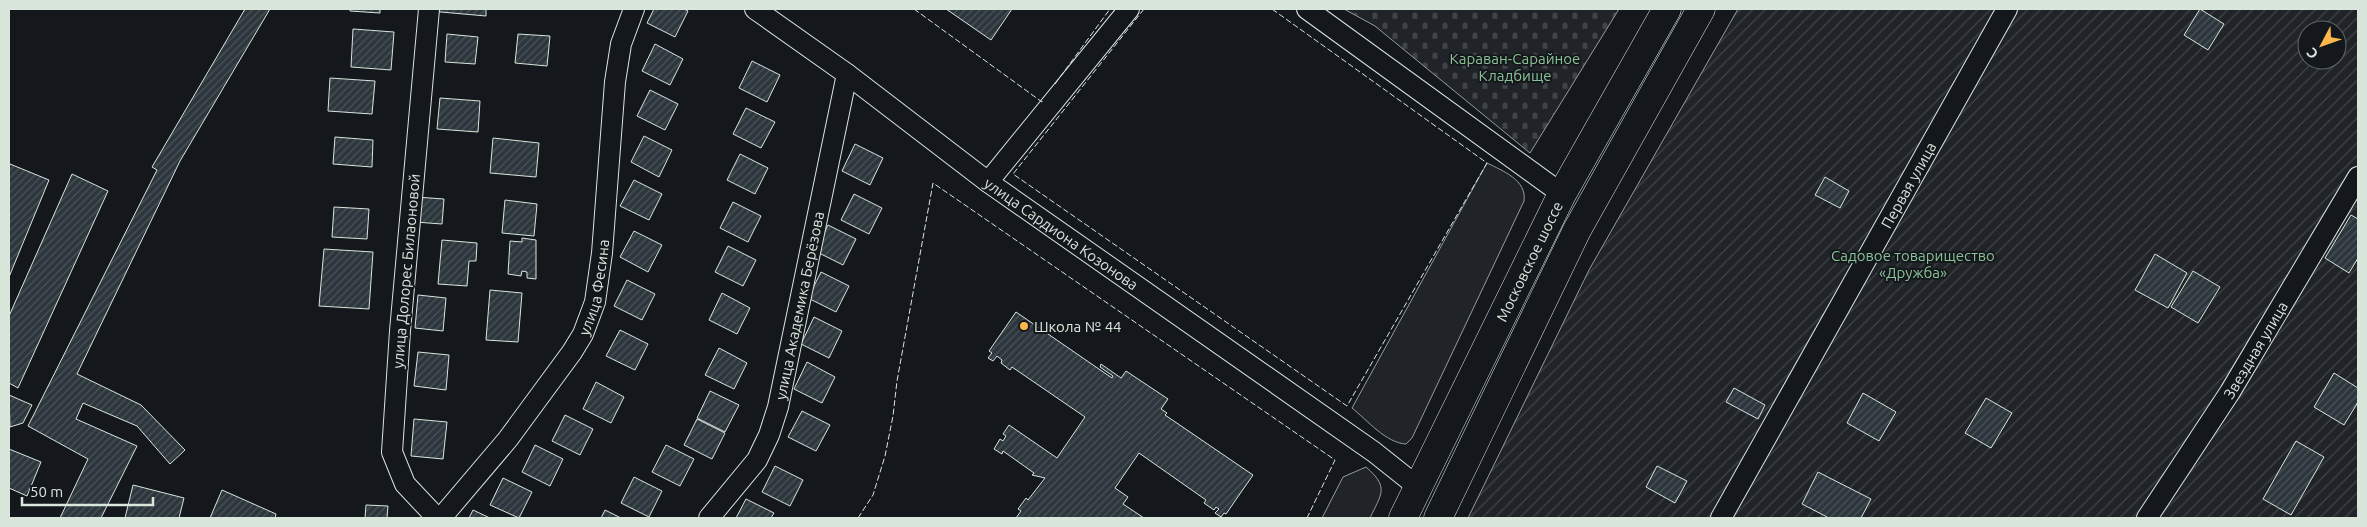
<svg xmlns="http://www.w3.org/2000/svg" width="2367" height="527" font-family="Ubuntu,sans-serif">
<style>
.grass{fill:#202428;stroke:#939e99}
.cemetery{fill:url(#cemetery-stones);stroke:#939e99}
.garden{fill:url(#garden-furrows);stroke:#939e99;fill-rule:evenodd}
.building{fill:url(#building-hatch);stroke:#d8e6dc}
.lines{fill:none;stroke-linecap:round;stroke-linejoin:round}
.minor-casing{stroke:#d8e6dc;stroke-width:22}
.highway-casing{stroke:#d8e6dc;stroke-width:29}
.minor{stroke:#14181c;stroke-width:20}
.highway{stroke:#14181c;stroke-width:28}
.fence{stroke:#d8e6dc;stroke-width:1;stroke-dasharray:6 2.5;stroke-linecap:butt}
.poi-dot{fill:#ffb74d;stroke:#14181c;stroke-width:2}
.labels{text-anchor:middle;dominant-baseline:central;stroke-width:4;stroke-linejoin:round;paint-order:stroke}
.park-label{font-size:15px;fill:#8ac095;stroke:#14181c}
.street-label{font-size:15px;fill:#d8e6dc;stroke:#14181c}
.poi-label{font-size:15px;fill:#d8e6dc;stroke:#14181c;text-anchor:start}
</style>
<defs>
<pattern id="cemetery-stones" width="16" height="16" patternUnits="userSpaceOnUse" patternTransform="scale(1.25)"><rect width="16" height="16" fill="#202428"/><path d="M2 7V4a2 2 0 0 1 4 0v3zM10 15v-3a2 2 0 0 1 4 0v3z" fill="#404447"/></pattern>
<pattern id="garden-furrows" width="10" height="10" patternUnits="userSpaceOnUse" patternTransform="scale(1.25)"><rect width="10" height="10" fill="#202428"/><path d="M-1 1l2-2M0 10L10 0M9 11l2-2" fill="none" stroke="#404447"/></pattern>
<pattern id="building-hatch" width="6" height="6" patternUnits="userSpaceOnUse" patternTransform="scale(1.25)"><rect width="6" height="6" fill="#2c363c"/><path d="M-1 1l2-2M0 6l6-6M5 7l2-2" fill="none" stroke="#4a5358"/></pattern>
</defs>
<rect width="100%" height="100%" fill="#14181c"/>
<g class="grass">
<path d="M 1487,163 C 1503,171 1527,180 1524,201 L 1412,438 L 1406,444 C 1386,443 1367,420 1352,408 Z"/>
<path d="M 1366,467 C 1389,487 1382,493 1370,518 L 1322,518 L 1343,477 Z"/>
</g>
<polygon class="cemetery" points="1344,9 1619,9 1530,153 1375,26"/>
<path class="garden" d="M 1738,9 L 2358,9 L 2358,518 L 1468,518 L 1589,270 ZM 2307,30 L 2337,30 L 2337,60 L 2307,60 Z"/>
<g class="building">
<polygon points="245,9 270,9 180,161 77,374 141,405 185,450 170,464 137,426 83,403 76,419 137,446 101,518 60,518 88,459 28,426 157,170 152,167"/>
<polygon points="350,9 380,9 380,13 350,11"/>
<polygon points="430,9 486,9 486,16 430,11"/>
<polygon points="654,9 684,9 688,11 675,37 647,23"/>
<polygon points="946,9 1012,9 991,40"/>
<polygon points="2200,9 2224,24 2208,50 2184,35"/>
<polygon points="353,29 394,32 391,70 351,67"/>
<polygon points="447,34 478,37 475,64 445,62"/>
<polygon points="518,34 550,36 547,66 515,63"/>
<polygon points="655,44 683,59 670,85 642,71"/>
<polygon points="752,61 780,75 767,102 739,88"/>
<polygon points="330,78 375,81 372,114 328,111"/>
<polygon points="650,90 678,104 665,130 637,116"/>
<polygon points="440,98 480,101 478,132 437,129"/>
<polygon points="746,108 775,122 761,148 733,134"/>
<polygon points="644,136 672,150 659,177 631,162"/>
<polygon points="335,137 373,140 372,167 333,164"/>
<polygon points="493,138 539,143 536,177 490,173"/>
<polygon points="855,144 883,158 870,185 842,171"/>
<polygon points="740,154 768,168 755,194 727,180"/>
<polygon points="10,164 49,180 9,277 9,168"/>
<polygon points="72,174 108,191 18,388 9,383 9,316"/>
<polygon points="1825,177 1849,191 1840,208 1815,195"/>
<polygon points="634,180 662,194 649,220 620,206"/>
<polygon points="854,194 882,208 869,234 841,220"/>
<polygon points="416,197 444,199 442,224 415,222"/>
<polygon points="505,200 537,204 534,236 502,233"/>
<polygon points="733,202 761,216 748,242 720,228"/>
<polygon points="334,207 369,209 367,239 332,237"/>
<polygon points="2351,215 2358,219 2358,258 2349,273 2325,258"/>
<polygon points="828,225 856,239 843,265 815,251"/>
<polygon points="634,231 662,245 648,272 620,257"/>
<polygon points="522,238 536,240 536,279 527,278 527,272 522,271 521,276 508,274 510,241 522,242"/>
<polygon points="442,240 477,243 476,261 469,261 467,286 438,284"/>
<polygon points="728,246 756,260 743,286 715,272"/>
<polygon points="324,249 373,252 369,309 319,306"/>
<polygon points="2155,254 2187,273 2168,308 2135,290"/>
<polygon points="2193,271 2220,287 2198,323 2171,307"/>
<polygon points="821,272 849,286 836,312 808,298"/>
<polygon points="627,280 655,294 642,320 614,306"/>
<polygon points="490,290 522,293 518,342 486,340"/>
<polygon points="722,293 750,308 737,334 709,320"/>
<polygon points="418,295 446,298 443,331 415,328"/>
<polygon points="1016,312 1112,378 1113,376 1100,367 1101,364 1121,378 1126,371 1168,399 1161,409 1167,413 1165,415 1253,475 1226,514 1224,513 1221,517 1215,513 1219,509 1216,507 1214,510 1204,503 1206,500 1139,453 1115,488 1128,497 1123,504 1144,518 1016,518 1021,511 1018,509 1026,498 1028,500 1045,478 1032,475 1034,473 1003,451 1002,454 994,449 1000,439 1003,441 1006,436 1003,434 1009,425 1057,458 1085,417 1012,367 1010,370 1001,363 1002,360 997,356 993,361 988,358 992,353 989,351"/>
<polygon points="814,317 842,331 829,358 801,344"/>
<polygon points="620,330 648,344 635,370 606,356"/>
<polygon points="719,348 747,363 734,389 705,375"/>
<polygon points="418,352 449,355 446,390 414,386"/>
<polygon points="807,362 835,377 822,403 794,389"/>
<polygon points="2334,373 2358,388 2358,402 2344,425 2314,407"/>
<polygon points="596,382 624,397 611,423 583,409"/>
<polygon points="1734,388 1765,405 1758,419 1726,402"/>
<polygon points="710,391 739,405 725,432 697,418"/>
<polygon points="1863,393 1896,412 1879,441 1847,423"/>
<polygon points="9,395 32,405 23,423 10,427"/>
<polygon points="1986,398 2012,413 1991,448 1965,433"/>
<polygon points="802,411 830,425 816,451 788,437"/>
<polygon points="565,415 593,429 580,455 552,441"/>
<polygon points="414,419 447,422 443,459 411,456"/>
<polygon points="697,419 725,433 712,459 684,445"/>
<polygon points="2296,441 2324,457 2291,515 2263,499"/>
<polygon points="535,445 563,459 550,486 522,472"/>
<polygon points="666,445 694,459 680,486 652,472"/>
<polygon points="9,449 41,462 27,496 9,488"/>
<polygon points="775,466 803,480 790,506 762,492"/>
<polygon points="1657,466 1687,481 1675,503 1646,487"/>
<polygon points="1818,472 1871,499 1861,518 1829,518 1802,504"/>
<polygon points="634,477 662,491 649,517 621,503"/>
<polygon points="503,478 532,492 519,518 490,505"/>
<polygon points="133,485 184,498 179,518 125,518"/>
<polygon points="222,490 276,514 275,518 210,518"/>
<polygon points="746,499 774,513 771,518 736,518"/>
<polygon points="366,505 388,506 387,518 365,518"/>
<polygon points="473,510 490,518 469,518"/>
<polygon points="605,510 621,518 601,518"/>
</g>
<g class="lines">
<g class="minor-casing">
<g id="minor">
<polyline points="429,9 400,331 392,452 405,484 437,518"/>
<path id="s1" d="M 755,9 L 847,74 L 988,182 L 1374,452 L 1418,487"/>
<polyline points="1307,9 1562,194"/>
<polyline points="988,182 1129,9"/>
<path id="s2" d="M 441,518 L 508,439 L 572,352 L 583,334 L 595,302 L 602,253 L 615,82 L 621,44 L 634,9"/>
<path id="s3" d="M 709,518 L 757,460 L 769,435 L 778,407 L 847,74"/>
<path id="s4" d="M 1721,518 L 2007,9"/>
<path id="s5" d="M 2147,518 L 2230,392 L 2358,177"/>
</g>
</g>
<g class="highway-casing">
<g id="highway">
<path id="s6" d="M 1403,518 L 1562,194 L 1667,9"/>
<polyline points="1438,518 1577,230 1701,9"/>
</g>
</g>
<use href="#minor" class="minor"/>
<use href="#highway" class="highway"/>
<g class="fence">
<polyline points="914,9 1042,102 1044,100"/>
<polyline points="1144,9 1013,174 1347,406 1487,163 1272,9"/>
<polyline points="1055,84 1110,9"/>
<polyline points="858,518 873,495 885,456 893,416 897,381 933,183 1335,460 1307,518"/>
</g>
</g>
<circle class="poi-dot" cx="1024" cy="326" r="5"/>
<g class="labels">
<g class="park-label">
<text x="1515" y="58">Караван-Сарайное<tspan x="1515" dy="17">Кладбище</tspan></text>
<text x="1913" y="255">Садовое товарищество<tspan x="1913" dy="17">«Дружба»</tspan></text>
</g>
<g class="street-label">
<text stroke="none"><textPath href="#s4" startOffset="382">Первая улица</textPath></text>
<text stroke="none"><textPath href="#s1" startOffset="380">улица Сардиона Козонова</textPath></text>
<text stroke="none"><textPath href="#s6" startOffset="286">Московское шоссе</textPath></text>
<text transform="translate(406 271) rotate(-85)">улица Долорес Билаоновой</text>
<text stroke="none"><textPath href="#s2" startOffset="281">улица Фесина</textPath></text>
<text stroke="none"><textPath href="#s3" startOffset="236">улица Академика Берёзова</textPath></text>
<text stroke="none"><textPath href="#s5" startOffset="200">Звездная улица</textPath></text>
</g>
<g class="poi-label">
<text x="1034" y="326">Школа № 44</text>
</g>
</g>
<rect width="2367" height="527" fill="none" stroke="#d8e6dc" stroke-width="20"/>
<g transform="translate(2322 45) rotate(229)"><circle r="24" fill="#14181c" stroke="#626a69"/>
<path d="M0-4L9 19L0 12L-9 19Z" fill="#ffb74d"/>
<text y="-8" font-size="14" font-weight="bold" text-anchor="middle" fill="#d8e6dc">С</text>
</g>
<path d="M22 497v8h131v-8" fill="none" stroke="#d8e6dc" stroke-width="2.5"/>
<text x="30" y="497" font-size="15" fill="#d8e6dc" stroke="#14181c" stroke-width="4" paint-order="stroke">50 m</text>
</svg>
